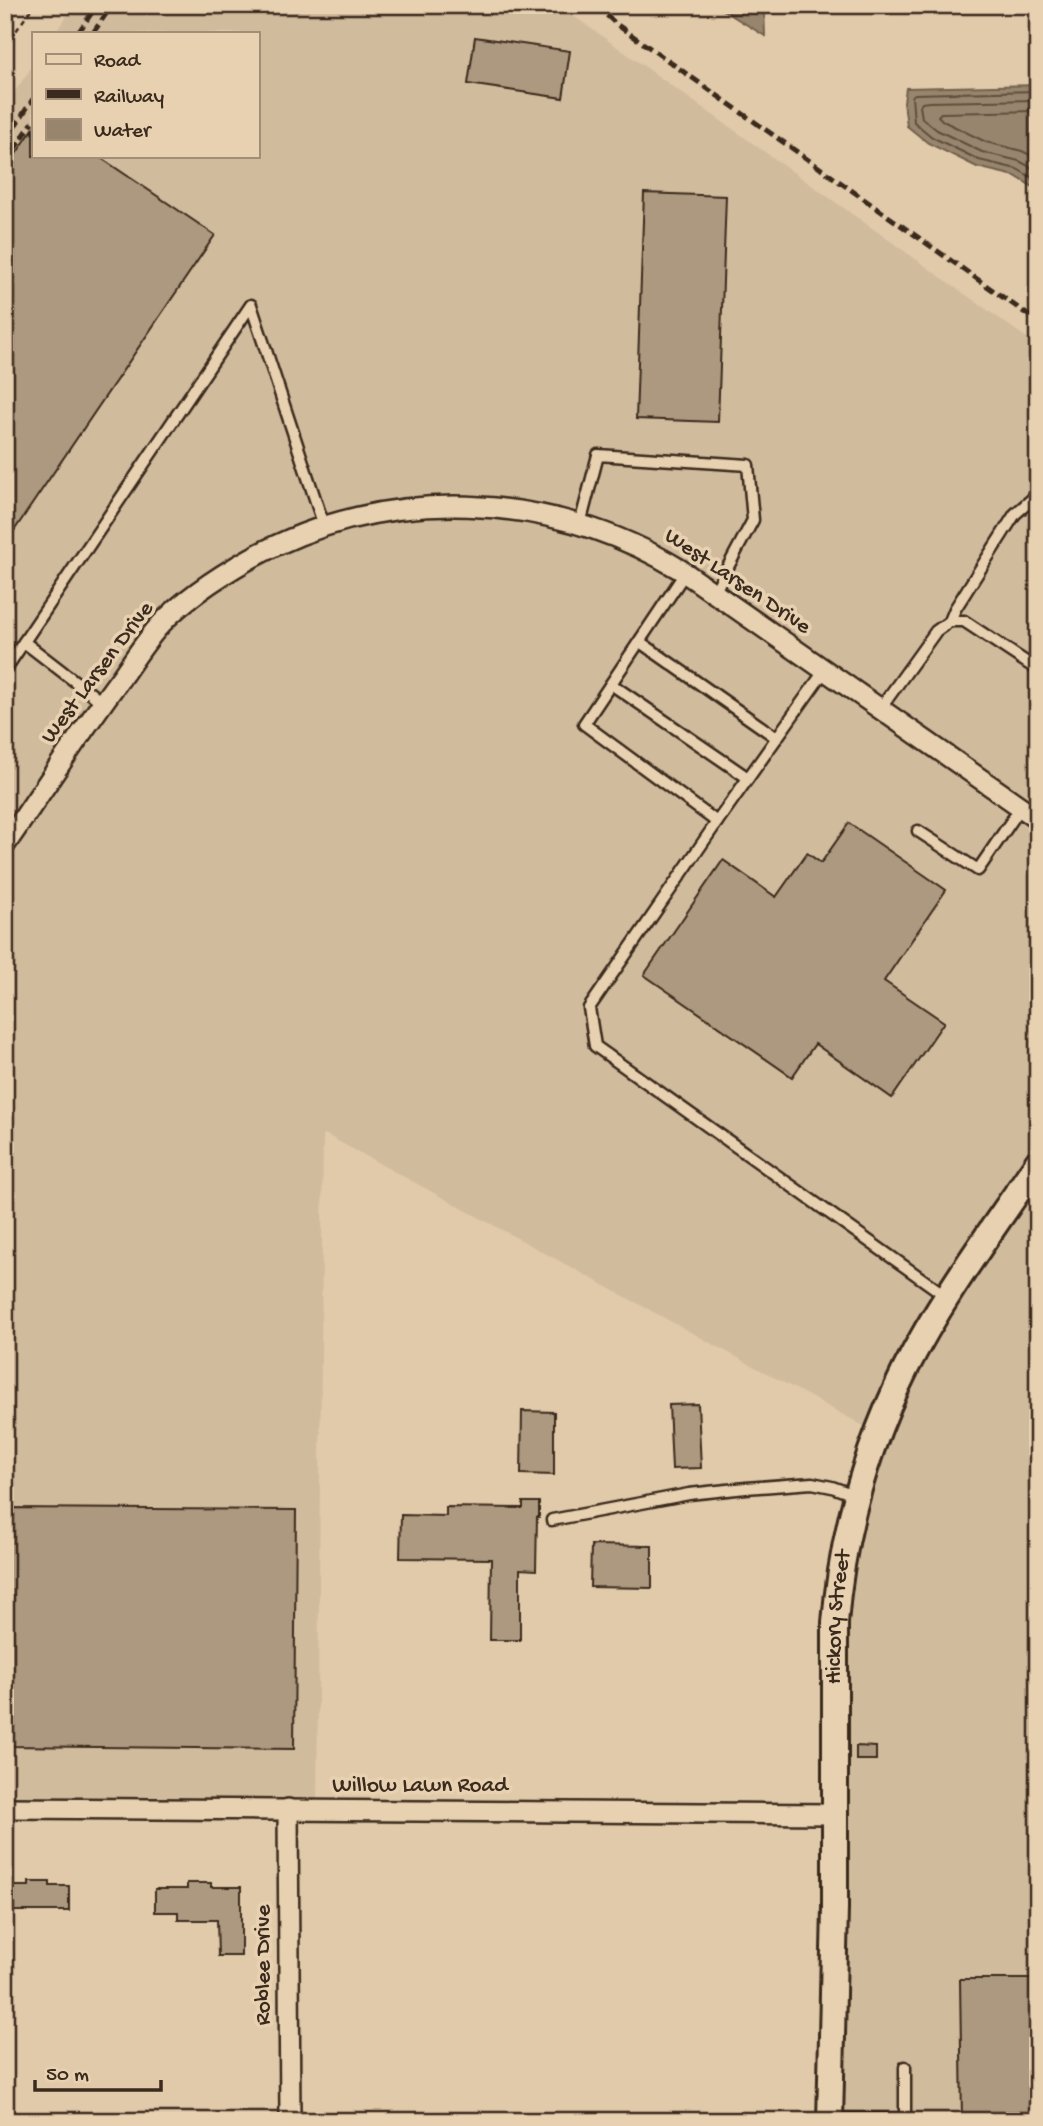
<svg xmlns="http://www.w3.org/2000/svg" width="1043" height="2126" font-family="'Gochi Hand',sans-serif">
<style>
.built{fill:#d1bb9d}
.water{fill:#98856d;stroke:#73614d;stroke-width:2}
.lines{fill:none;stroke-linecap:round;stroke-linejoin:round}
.shore{stroke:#604e3e;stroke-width:2}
.building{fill:#ad997f;stroke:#3b2a1e;stroke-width:2}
.service-casing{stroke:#3b2a1e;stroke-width:15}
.minor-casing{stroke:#3b2a1e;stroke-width:24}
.tertiary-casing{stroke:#3b2a1e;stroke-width:30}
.path{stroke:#3b2a1e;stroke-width:2.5;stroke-dasharray:5 5;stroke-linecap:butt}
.service{stroke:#e7d1b0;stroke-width:10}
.minor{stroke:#e7d1b0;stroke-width:19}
.tertiary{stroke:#e7d1b0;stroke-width:24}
.rail{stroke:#3b2a1e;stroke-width:5;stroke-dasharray:10 5;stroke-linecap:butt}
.labels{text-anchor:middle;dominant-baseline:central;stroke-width:7;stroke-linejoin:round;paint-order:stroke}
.street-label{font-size:23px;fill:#3b2a1e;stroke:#e7d1b0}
</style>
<rect width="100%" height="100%" fill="#e0caaa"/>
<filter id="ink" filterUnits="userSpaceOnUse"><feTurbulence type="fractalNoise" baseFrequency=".0143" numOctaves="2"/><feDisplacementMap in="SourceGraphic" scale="14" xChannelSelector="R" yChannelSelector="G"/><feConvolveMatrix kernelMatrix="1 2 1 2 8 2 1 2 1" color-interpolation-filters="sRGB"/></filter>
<g filter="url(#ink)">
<polygon class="built" points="75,5 558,5 1038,346 1038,2121 830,2121 835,1623 877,1433 323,1133 317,1811 5,1808 5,106 33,65 33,156 257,156 257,33 55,33"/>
<g class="water">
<polygon points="715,5 764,5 765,36"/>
<polygon points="1038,85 1038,190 1015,176 977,167 928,143 907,126 904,102 906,88"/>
</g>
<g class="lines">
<g class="shore">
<polyline points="1038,91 915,94 912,96 914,122 932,137 979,160 1017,169 1038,181"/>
<polyline points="1038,100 929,102 922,103 920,106 922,118 937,130 982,152 1019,161 1038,171"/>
<polyline points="1038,111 941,113 938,116 943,121 986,142 1022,151 1038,159"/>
</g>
</g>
<g class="building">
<polygon points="475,37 570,51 563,98 468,84"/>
<polygon points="33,129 33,156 98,156 215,235 5,544 5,170"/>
<polygon points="644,193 726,196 718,422 636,419"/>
<polygon points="849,823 946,890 884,981 944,1022 892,1098 815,1044 792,1077 644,975 723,860 776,897 807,853 821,863"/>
<polygon points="698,1404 701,1468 672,1469 669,1405"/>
<polygon points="522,1411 554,1412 554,1475 521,1474"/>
<polygon points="523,1502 539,1502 539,1517 537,1517 536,1570 520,1569 520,1640 490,1640 491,1559 400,1558 401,1515 446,1516 446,1507 523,1508"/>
<polygon points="5,1508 296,1510 294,1749 5,1746"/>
<polygon points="591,1545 652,1546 652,1588 590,1587"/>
<polygon points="856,1746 876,1747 876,1760 856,1760"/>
<polygon points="29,1882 50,1882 50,1886 69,1886 69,1911 12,1911 12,1886 29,1886"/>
<polygon points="187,1883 211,1883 211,1887 241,1887 241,1956 218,1956 217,1920 178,1920 178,1912 155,1912 155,1889 187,1889"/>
<polygon points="960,1979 1038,1979 1038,2093 1031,2093 1031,2121 962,2121"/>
</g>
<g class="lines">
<g class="service-casing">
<g id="service">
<polyline points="580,524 598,455 748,465 753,520 714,593"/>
<polyline points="685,573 584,724 717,822"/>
<polyline points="950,621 955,609 1015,514 1038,494"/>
<polyline points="24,642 103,703"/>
<polyline points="640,642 777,738"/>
<polyline points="5,670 251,305 324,526"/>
<polyline points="825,670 717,822 589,1008 595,1046 946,1296"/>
<polyline points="611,684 748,778"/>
<polyline points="880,709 936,631 950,621 964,621 1038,670"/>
<polyline points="918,831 978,870 1021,807"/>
<polyline points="552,1520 689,1494 746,1488 812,1483 832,1487 857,1496"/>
<polyline points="905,2067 905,2121"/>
<polyline points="830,2119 905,2119"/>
</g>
</g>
<g class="minor-casing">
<g id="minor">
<path d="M 5,845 C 43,790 80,733 120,679 C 133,661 146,640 161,624 C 186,597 219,576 251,558 C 386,484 550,490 681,570 L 1038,819"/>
<polyline points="5,1808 835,1814"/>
<polyline points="288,1809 290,2121"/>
</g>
</g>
<g class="tertiary-casing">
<g id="tertiary">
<path id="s1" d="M 830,2121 L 835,1908 L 835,1623 C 842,1534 866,1448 906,1368 C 942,1297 993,1229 1038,1162"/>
</g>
</g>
<polyline class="path" points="5,47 34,5"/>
<use href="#service" class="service"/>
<use href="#minor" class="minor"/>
<use href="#tertiary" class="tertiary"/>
<g class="rail">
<polyline points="596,5 616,24 1038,322"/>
<polyline points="78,33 97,5"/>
<polyline points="93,33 112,5"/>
<polyline points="5,141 33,99"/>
<polyline points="5,163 33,122"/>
</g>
</g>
</g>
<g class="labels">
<g class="street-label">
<text transform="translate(737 582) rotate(34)">West Larsen Drive</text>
<text transform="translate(98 673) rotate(-53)">West Larsen Drive</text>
<text stroke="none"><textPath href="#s1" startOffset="504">Hickory Street</textPath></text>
<text x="420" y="1786">Willow Lawn Road</text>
<text transform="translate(264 1965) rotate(-90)">Roblee Drive</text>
</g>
</g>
<rect width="1043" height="2126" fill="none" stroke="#e7d1b0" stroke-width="28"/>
<rect x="14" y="14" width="1015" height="2098" fill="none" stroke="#3b2a1e" stroke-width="2.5" filter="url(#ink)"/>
<rect x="32" y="32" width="228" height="126" fill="#e7d1b0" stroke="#a28e76" stroke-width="2"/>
<rect x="46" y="54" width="35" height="10" fill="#e7d1b0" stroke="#a28e76" stroke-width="2"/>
<text x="94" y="66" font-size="21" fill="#3b2a1e">Road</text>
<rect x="46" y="89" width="35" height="10" fill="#3b2a1e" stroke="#a28e76" stroke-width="2"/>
<text x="94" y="102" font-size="21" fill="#3b2a1e">Railway</text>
<rect x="46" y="119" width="35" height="21" fill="#98856d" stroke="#a28e76" stroke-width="2"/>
<text x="94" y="136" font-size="21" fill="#3b2a1e">Water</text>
<path d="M35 2080v10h126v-10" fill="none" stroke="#3b2a1e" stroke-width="3.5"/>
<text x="46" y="2080" font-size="21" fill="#3b2a1e" stroke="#e7d1b0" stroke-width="5" paint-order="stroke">50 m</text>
</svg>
